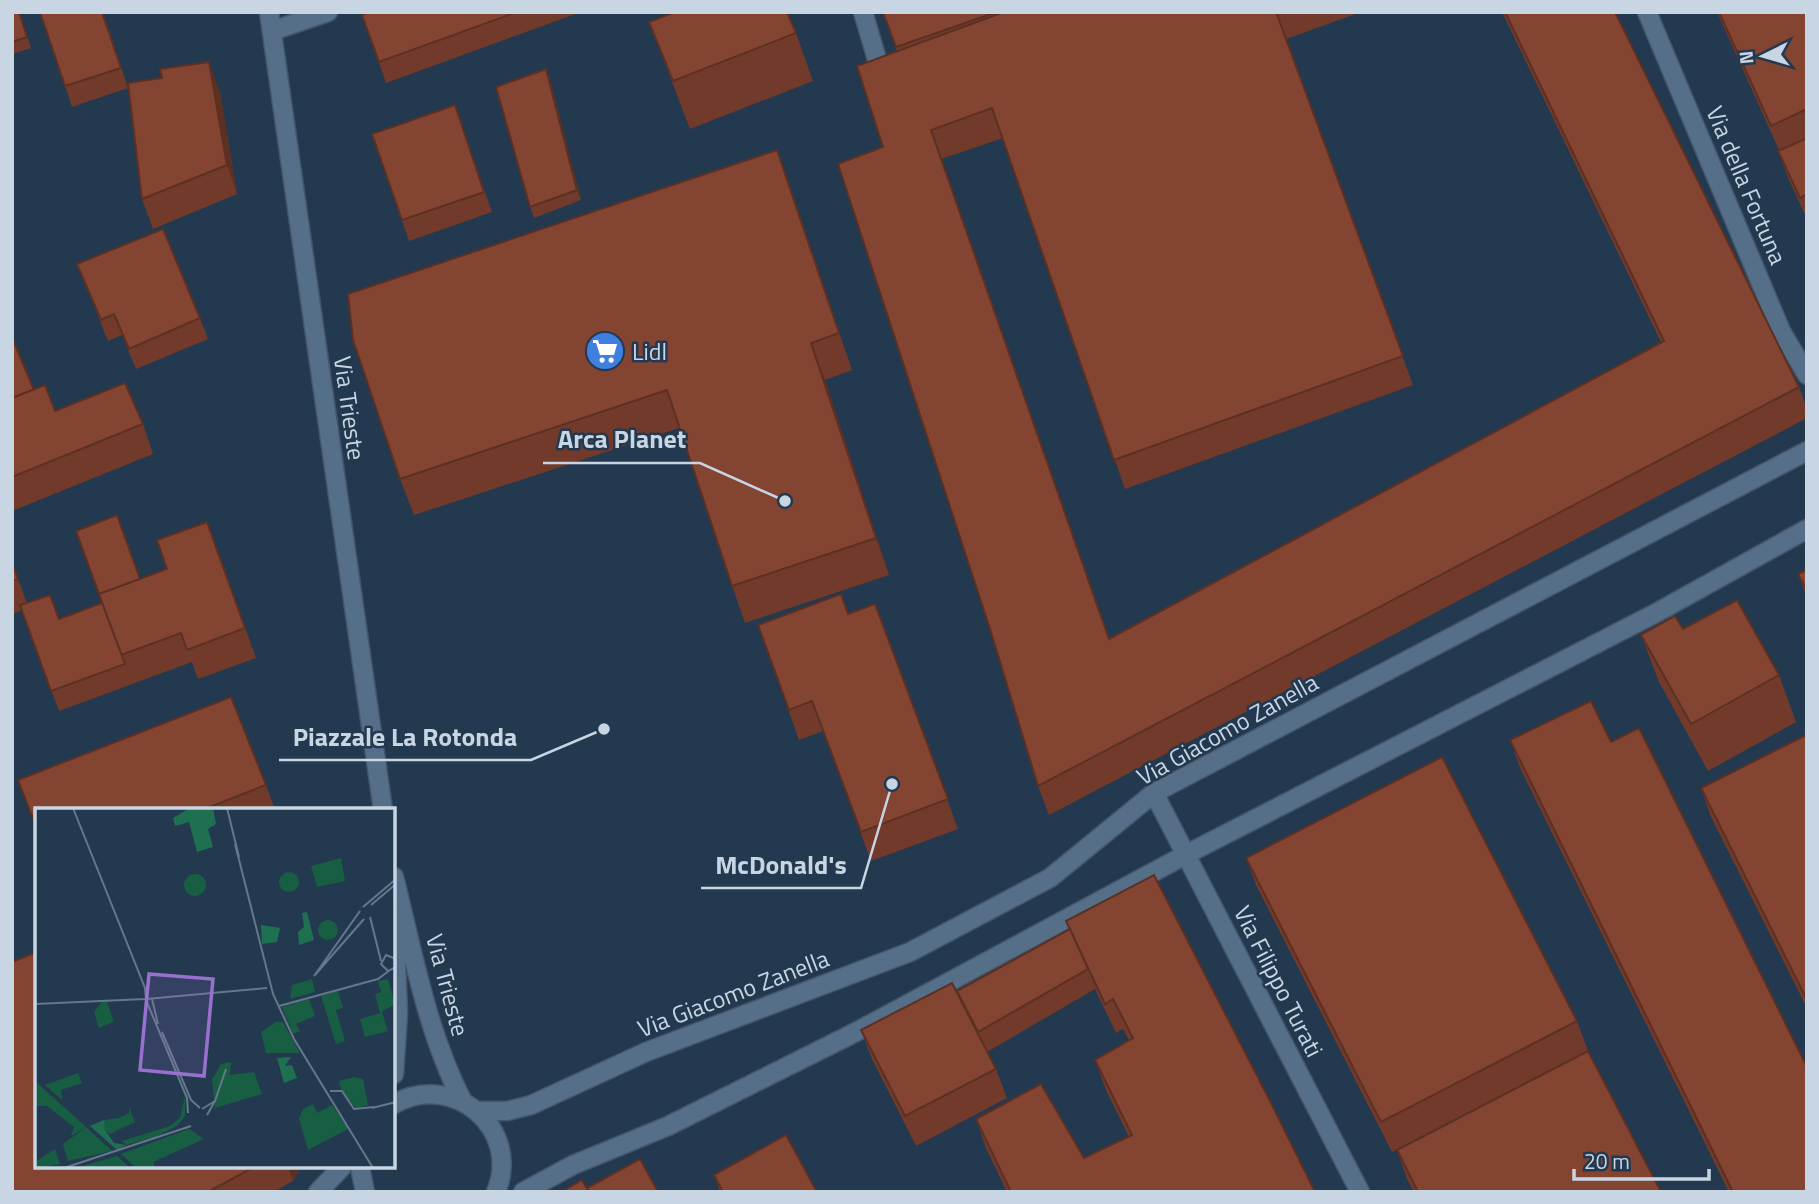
<svg xmlns="http://www.w3.org/2000/svg" width="1819" height="1204" font-family="'Titillium Web',sans-serif">
<style>
.lines{fill:none;stroke-linecap:round;stroke-linejoin:round}
.minor-casing{stroke:#43576a;stroke-width:21}
.tertiary-casing{stroke:#43576a;stroke-width:21}
.minor{stroke:#566f88;stroke-width:18}
.tertiary{stroke:#566f88;stroke-width:18}
.wall{fill:#723a2b}
.shaded-wall{fill:#5c3023}
.building{fill:#844432;stroke:#5c3023;stroke-width:2}
.labels{text-anchor:middle;dominant-baseline:central;stroke-width:5;stroke-linejoin:round;paint-order:stroke}
.street-label{font-size:24px;fill:#c8d6e4;stroke:#233950}
.poi-label{font-size:24px;fill:#c8d6e4;stroke:#233950;text-anchor:start}
.inset-road{fill:none;stroke:#65788b;stroke-width:2}
.view{fill:#9a70ce;fill-opacity:0.15;stroke:#9a70ce;stroke-width:3.5}
.inset-edge{fill:none;stroke:#c8d6e4;stroke-width:3.5}
.leader{fill:none;stroke:#c8d6e4;stroke-width:2.5}
.callout-dot{fill:#c8d6e4;stroke:#233950;stroke-width:2.5}
.callout-label{font-size:26px;text-anchor:middle;font-weight:bold;fill:#c8d6e4;stroke:#233950;stroke-width:5;stroke-linejoin:round;paint-order:stroke}
</style>
<rect width="100%" height="100%" fill="#233950"/>
<g class="lines">
<g class="minor-casing">
<g id="minor">
<polyline points="863,12 881,73"/>
<polyline points="1647,12 1781,331 1807,375"/>
<polyline points="272,31 328,12"/>
<polyline points="1154,793 1360,1192"/>
</g>
</g>
<g class="tertiary-casing">
<g id="tertiary">
<polyline points="269,12 383,810"/>
<path d="M 394,877 C 413,952 427,1033 463,1102"/>
<polyline points="394,914 398,1013 394,1074"/>
<path d="M 394,1104 C 453,1071 522,1128 496,1192"/>
<polyline points="476,1111 507,1111 531,1105 646,1052 910,952 1050,878 1154,793 1807,451"/>
<polyline points="360,1167 365,1192"/>
<polyline points="318,1192 342,1167"/>
<polyline points="523,1192 573,1165 668,1126 854,1033 1187,854 1656,613 1807,529"/>
</g>
</g>
<use href="#minor" class="minor"/>
<use href="#tertiary" class="tertiary"/>
</g>
<g class="wall">
<polygon points="12,12 19,12 31,48 12,54"/>
<polygon points="103,12 128,88 72,107 65,86"/>
<polygon points="369,12 581,12 386,83 362,15"/>
<polygon points="883,12 994,12 995,16 1004,12 1361,12 1286,39 1413,385 1125,489 1003,138 941,159 1109,638 1661,342 1502,12 1615,12 1799,387 1807,409 1807,418 1049,815 1038,786 883,147 897,51"/>
<polygon points="1717,12 1807,12 1807,219 1789,180 1778,151 1779,150"/>
<polygon points="649,22 796,33 813,81 690,129"/>
<polygon points="546,69 550,79 581,200 534,218 530,207"/>
<polygon points="220,92 237,194 153,229 142,199"/>
<polygon points="455,105 492,212 409,241 402,220"/>
<polygon points="790,187 852,370 825,380 889,575 745,623 732,586 679,428 414,515 400,479"/>
<polygon points="77,264 200,318 208,339 136,369 122,335 108,341"/>
<polygon points="12,337 34,390 55,411 143,424 153,454 12,511"/>
<polygon points="207,522 256,658 198,679 192,662 59,711 22,610 12,614 12,563 27,603 59,619 102,603 140,579 167,569"/>
<polygon points="1807,570 1807,597 1798,574"/>
<polygon points="875,604 958,829 871,861 823,731 799,740 758,625 849,614"/>
<polygon points="1683,629 1779,675 1796,722 1708,771 1659,682 1641,635"/>
<polygon points="1807,737 1807,1008 1711,817 1701,788"/>
<polygon points="1510,740 1611,742 1807,1192 1729,1192 1521,770"/>
<polygon points="18,780 266,785 275,810 37,810 37,832"/>
<polygon points="1246,858 1577,1021 1588,1051 1392,1152 1257,887"/>
<polygon points="1066,921 1315,1192 1007,1192 986,1148 976,1119 1084,1158 1129,1137 1106,1090 1095,1060 1129,1040 1123,1029 1116,1033 1095,989 987,1052 996,1069 1007,1098 916,1146 872,1059 861,1030 957,991 1070,929"/>
<polygon points="1397,1150 1661,1192 1414,1192 1407,1179"/>
<polygon points="37,1167 301,1167 293,1181 274,1192 12,1192"/>
<polygon points="714,1175 817,1192 720,1192"/>
</g>
<g class="shaded-wall">
<polygon points="209,62 220,92 237,194 227,165"/>
<polygon points="546,69 550,79 581,200 577,190"/>
<polygon points="777,150 790,187 852,370 839,333"/>
<polygon points="811,343 825,380 889,575 876,538"/>
<polygon points="288,1167 301,1167 293,1181"/>
</g>
<g class="building">
<polygon points="12,12 19,12 27,37 12,42"/>
<polygon points="40,12 102,12 121,68 65,86"/>
<polygon points="369,12 517,12 379,62 362,15"/>
<polygon points="675,12 787,12 796,33 673,81 649,22"/>
<polygon points="883,12 994,12 994,13 896,47"/>
<polygon points="1004,12 1276,12 1403,356 1114,460 992,108 931,130 1109,639 1664,341 1505,12 1615,12 1799,387 1038,786 990,629 838,164 883,147 857,66"/>
<polygon points="1719,12 1807,12 1807,109 1771,126"/>
<polygon points="209,62 227,165 142,199 128,83 162,78 160,69"/>
<polygon points="546,69 577,190 530,207 496,87"/>
<polygon points="455,105 484,192 402,220 372,134"/>
<polygon points="1807,138 1807,194 1800,198 1778,151"/>
<polygon points="777,150 839,333 811,343 876,538 732,586 667,390 400,479 353,340 348,294"/>
<polygon points="163,229 200,318 129,349 114,314 101,320 77,264"/>
<polygon points="12,337 34,390 12,398"/>
<polygon points="125,383 143,424 12,477 12,398 45,385 55,411"/>
<polygon points="117,515 140,579 99,594 76,531"/>
<polygon points="207,522 245,628 187,650 181,633 121,655 99,594 167,569 157,540"/>
<polygon points="12,563 18,579 12,581"/>
<polygon points="1807,570 1807,590 1798,574"/>
<polygon points="841,594 848,614 875,604 948,799 861,832 812,701 789,710 758,625"/>
<polygon points="50,595 59,619 102,603 125,664 51,691 20,605"/>
<polygon points="1737,600 1779,675 1691,724 1641,635 1675,616 1683,629"/>
<polygon points="231,697 266,785 202,810 37,810 37,829 18,780"/>
<polygon points="1591,701 1611,742 1639,728 1807,1067 1807,1192 1733,1192 1510,740"/>
<polygon points="1806,735 1807,737 1807,1000 1701,788"/>
<polygon points="1442,757 1577,1021 1381,1122 1246,858"/>
<polygon points="1154,875 1273,1107 1315,1192 1011,1192 976,1119 1041,1084 1084,1158 1132,1135 1095,1060 1133,1038 1113,999 1105,1004 1066,921"/>
<polygon points="1070,929 1088,969 978,1032 957,991"/>
<polygon points="37,952 37,1167 254,1167 208,1192 12,1192 12,962"/>
<polygon points="952,983 996,1069 905,1116 861,1030"/>
<polygon points="1588,1051 1661,1192 1418,1192 1397,1150"/>
<polygon points="786,1135 817,1192 723,1192 714,1175"/>
<polygon points="640,1159 658,1192 589,1192 587,1188"/>
<polygon points="582,1180 589,1192 561,1192"/>
</g>
<defs>
<g id="supermarket-disc" transform="scale(2.0125)"><circle r="9.5" fill="#3f7fe0" stroke="#233950"/><path d="M-6-5.5h2.5l.6 2H6L4.5 2H-2.5L-4.4-4H-6ZM-1.5 3.2a1.3 1.3 0 1 0 .1 0ZM3 3.2a1.3 1.3 0 1 0 .1 0Z" fill="#fff"/></g>
</defs>
<g fill-rule="evenodd">
<use href="#supermarket-disc" x="605" y="351"/>
</g>
<g class="labels">
<g class="street-label">
<text transform="translate(1747 185) rotate(67)">Via della Fortuna</text>
<text transform="translate(350 408) rotate(82)">Via Trieste</text>
<text transform="translate(1227 729) rotate(-29)">Via Giacomo Zanella</text>
<text transform="translate(1279 981) rotate(63)">Via Filippo Turati</text>
<text transform="translate(448 985) rotate(75)">Via Trieste</text>
<text transform="translate(733 993) rotate(-21)">Via Giacomo Zanella</text>
</g>
<g class="poi-label">
<text x="632" y="351">Lidl</text>
</g>
</g>
<g transform="translate(35 808)">
<rect width="360" height="360" fill="#233950"/>
<path d="M 306,50 L 310,73 L 282,79 L 276,58 ZM244 74a10 10 0 1 1 20 0a10 10 0 1 1-20 0ZM283 122a10 10 0 1 1 20 0a10 10 0 1 1-20 0ZM 277,171 L 280,184 L 255,191 L 257,177 ZM 353,171 L 360,196 L 347,204 L 353,223 L 330,229 L 325,211 L 345,205 L 340,186 L 346,184 L 343,173 ZM 303,183 L 308,200 L 301,202 L 310,233 L 301,236 L 286,188 ZM 274,191 L 280,208 L 261,216 L 265,223 L 258,226 L 247,199 ZM 67,194 L 72,194 L 79,214 L 64,220 L 59,204 ZM 241,214 L 248,214 L 265,245 L 231,245 L 226,224 ZM 196,254 L 195,267 L 219,264 L 227,286 L 180,300 L 177,272 L 186,256 ZM 43,265 L 47,275 L 26,282 L 27,292 L 10,277 ZM 319,269 L 328,271 L 333,297 L 321,300 L 306,281 L 304,273 ZM 0,273 L 51,319 L 36,328 L 39,319 L 12,298 L 0,298 ZM 150,288 L 150,308 L 142,318 L 120,329 L 91,337 L 87,333 L 135,318 L 145,310 ZM 278,296 L 282,305 L 297,297 L 313,321 L 273,342 L 264,311 L 268,301 ZM 94,299 L 100,314 L 75,326 L 69,322 L 69,312 L 84,310 L 94,305 ZM 154,321 L 169,331 L 118,354 L 121,360 L 101,360 L 86,346 ZM 20,341 L 25,356 L 0,360 L 0,354 ZM 82,348 L 95,360 L 41,360 Z" fill="#185e43"/>
<path d="M 155,0 L 178,0 L 181,16 L 173,21 L 178,39 L 162,44 L 154,14 L 140,18 L 138,10 ZM 272,104 L 279,132 L 264,137 L 263,124 L 269,119 L 267,105 ZM 226,117 L 245,120 L 242,134 L 227,136 ZM 256,249 L 250,258 L 257,257 L 262,270 L 249,275 L 242,250 ZM 69,312 L 70,322 L 79,335 L 91,337 L 82,342 L 55,318 Z" fill="#1e7050"/>
<path d="M 51,319 L 77,343 L 33,353 L 28,336 Z" fill="#185e43"/>
<path d="M149 77a11 11 0 1 1 22 0a11 11 0 1 1-22 0Z" fill="#185e43"/>
<path class="inset-road" d="M 38,0 L 110,180 L 111,191M 192,0 L 204,49M 200,36 L 238,186 L 259,231 L 338,360M 336,97 L 361,76M 328,99 L 361,71M 335,109 L 346,153M 361,151 L 351,147 L 346,156 L 353,163 L 361,159M 279,168 L 325,103M 279,168 L 329,111M 111,191 L 232,180M 117,191 L 123,216M 111,192 L 152,290 L 153,305M 0,196 L 110,191M 244,198 L 343,171 L 355,162M 127,224 L 156,292 L 165,300M 295,283 L 307,283 L 319,301 L 339,299M 180,293 L 191,261M 337,300 L 361,294M 167,301 L 180,293 L 172,307M 29,360 L 156,318"/>
<path class="view" d="M 114,166 L 178,171 L 169,268 L 105,262 Z"/>
<rect width="360" height="360" class="inset-edge"/>
</g>
<path class="leader" d="M785 501L700 463H543M604 729L531 760H279M892 784L861 888H701"/>
<g class="callout-dot">
<circle cx="785" cy="501" r="7"/>
<circle cx="604" cy="729" r="7"/>
<circle cx="892" cy="784" r="7"/>
</g>
<g class="callout-label">
<text x="622" y="448">Arca Planet</text>
<text x="405" y="746">Piazzale La Rotonda</text>
<text x="781" y="874">McDonald's</text>
</g>
<rect width="1819" height="1204" fill="none" stroke="#c8d6e4" stroke-width="28"/>
<g transform="translate(1763 56) rotate(265)" stroke="#233950" stroke-width="5" paint-order="stroke">
<path d="M0-5L12 26L0 18L-12 26Z" fill="#c8d6e4"/>
<text y="-10" font-size="19" font-weight="bold" text-anchor="middle" fill="#c8d6e4">N</text>
</g>
<path d="M1574 1169v10h135v-10" fill="none" stroke="#c8d6e4" stroke-width="3.5"/>
<text x="1584" y="1169" font-size="21" fill="#c8d6e4" stroke="#233950" stroke-width="5" paint-order="stroke">20 m</text>
</svg>
